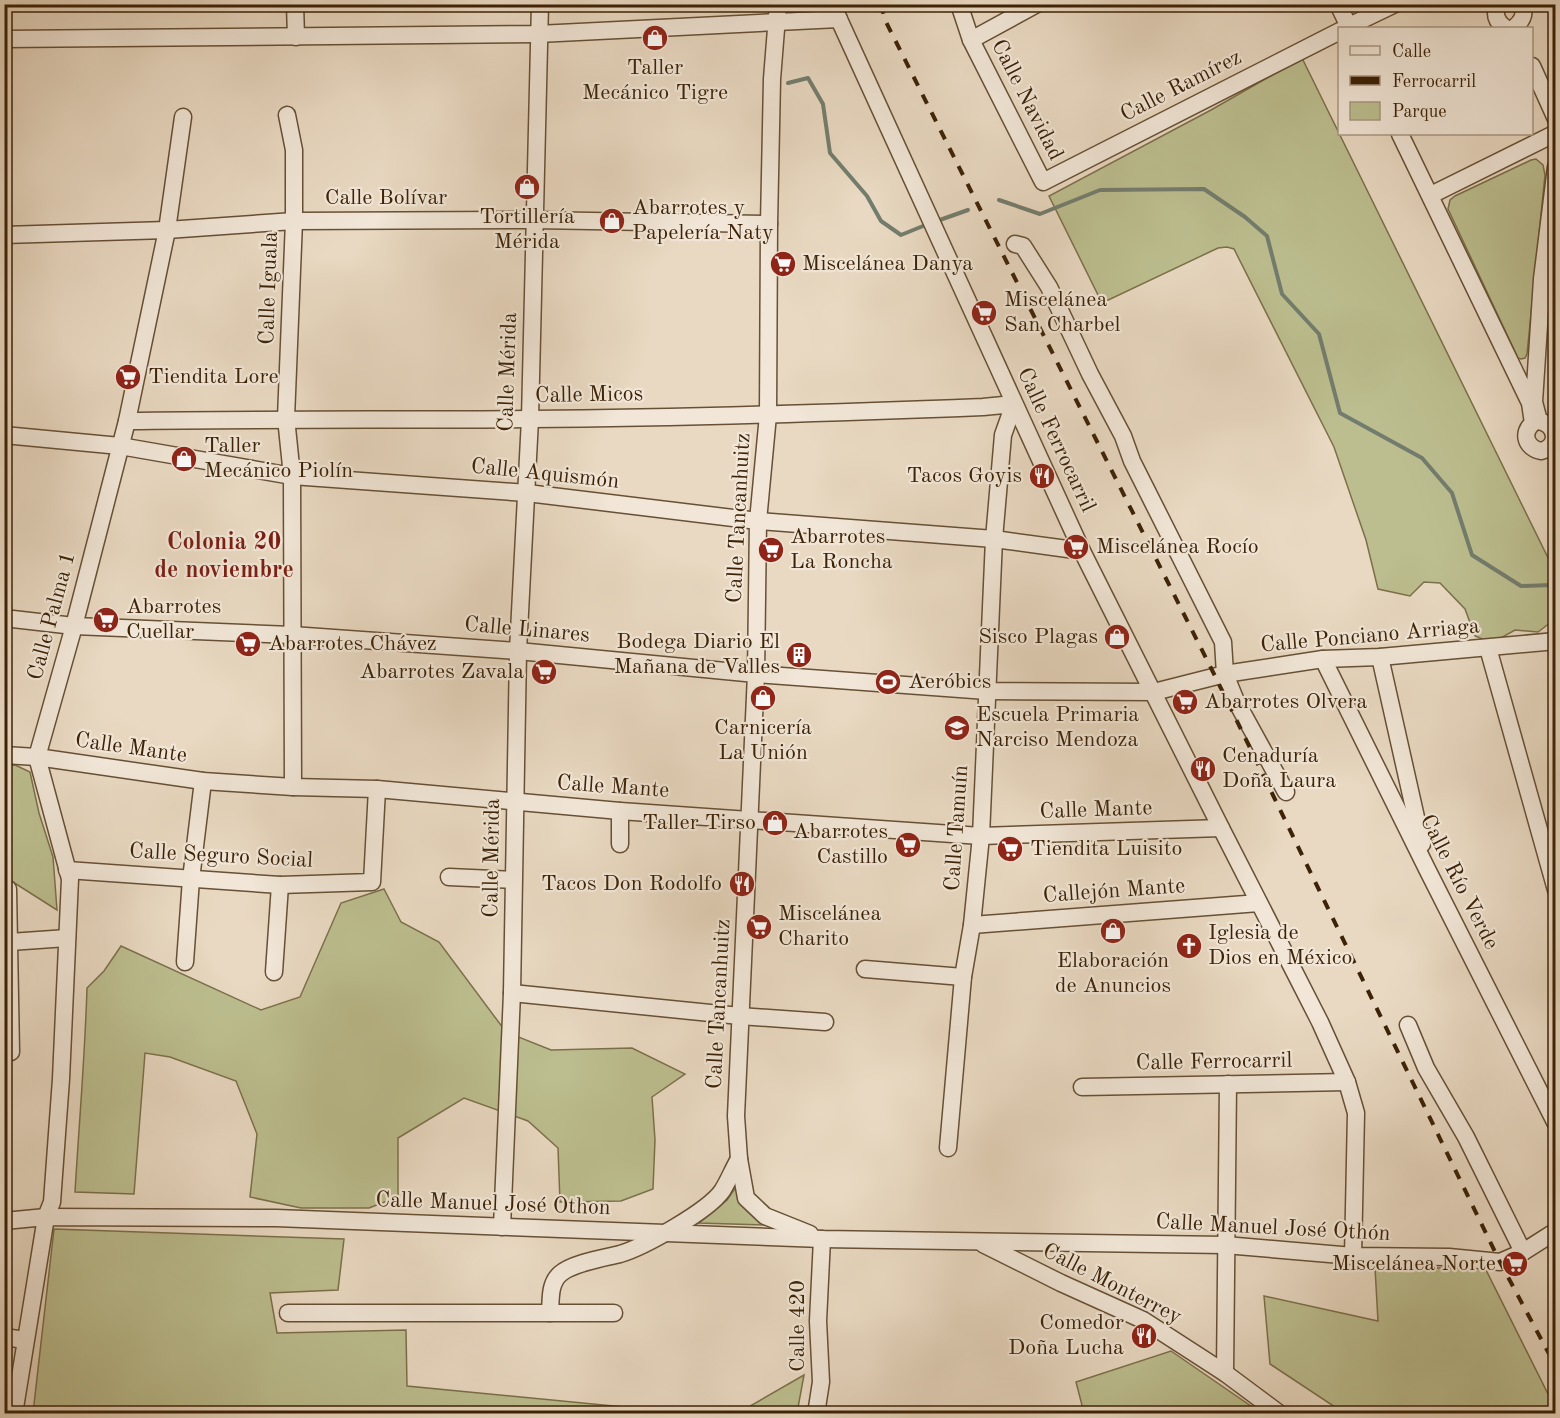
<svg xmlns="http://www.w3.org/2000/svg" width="1560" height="1418" font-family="'Old Standard TT',serif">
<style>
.green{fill:#bcbe8f;stroke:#7c704a;stroke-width:1.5}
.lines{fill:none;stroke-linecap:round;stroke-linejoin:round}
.stream{stroke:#737d6d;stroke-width:4}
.minor-casing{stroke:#675035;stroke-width:19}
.minor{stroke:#f1e6d7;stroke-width:16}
.rail{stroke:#3c2206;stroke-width:4;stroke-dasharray:10 10;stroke-linecap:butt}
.labels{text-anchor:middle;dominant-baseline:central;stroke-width:4.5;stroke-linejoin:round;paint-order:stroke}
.poi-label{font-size:22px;fill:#3c2206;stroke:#f1e6d7;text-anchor:start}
.street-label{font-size:22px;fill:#3c2206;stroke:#f1e6d7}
.neighbourhood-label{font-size:24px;font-weight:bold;fill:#7a1f14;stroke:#f1e6d7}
</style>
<rect width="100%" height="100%" fill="#e9d9c2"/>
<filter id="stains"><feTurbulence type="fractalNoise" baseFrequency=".00333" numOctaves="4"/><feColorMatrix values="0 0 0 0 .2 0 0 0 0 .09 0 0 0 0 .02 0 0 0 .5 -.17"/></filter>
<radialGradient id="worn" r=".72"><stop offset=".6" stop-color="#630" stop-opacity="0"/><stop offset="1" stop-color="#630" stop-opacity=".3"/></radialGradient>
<g class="green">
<polygon points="1302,58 1555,572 1555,619 1538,632 1515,630 1492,643 1475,636 1465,609 1440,583 1424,582 1410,596 1378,589 1366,540 1334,447 1234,249 1227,247 1218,248 1102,303 1049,196 1211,110"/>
<polygon points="1536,159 1543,165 1545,175 1527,354 1525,358 1521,359 1518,358 1448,209 1450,200 1455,196 1531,160"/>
<polygon points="15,765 30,772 39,813 53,857 57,910 5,877 5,766"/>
<path d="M 384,889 L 401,922 L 439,942 L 506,1032 L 551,1050 L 632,1048 L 685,1074 L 652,1097 L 655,1140 L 653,1189 L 621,1201 L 560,1202 L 558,1148 L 528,1121 L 464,1098 L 398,1138 L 398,1197 L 369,1208 L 301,1208 L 250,1197 L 257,1134 L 236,1081 L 170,1057 L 145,1053 L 134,1194 L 75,1192 C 79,1124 85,1056 87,988 L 104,971 L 121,946 L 261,1010 L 300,997 L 341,903 Z"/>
<polygon points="736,1187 739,1195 766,1225 699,1223 727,1200"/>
<polygon points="54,1229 344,1239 338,1290 270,1293 277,1333 406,1330 407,1386 686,1413 33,1413"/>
<polygon points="1375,1268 1485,1268 1555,1408 1555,1413 1344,1413 1270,1364 1264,1296 1378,1321"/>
<polygon points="1171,1351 1261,1413 1084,1413 1076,1382"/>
<polygon points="804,1375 797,1413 738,1413"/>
</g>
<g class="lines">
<g class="stream">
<polyline points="788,83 808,78 823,104 830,153 867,196 881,221 901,235 928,224"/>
<polyline points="999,200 1040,214 1100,190 1204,189 1245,217 1267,236 1282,294 1319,334 1340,413 1422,458 1452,493 1472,555 1521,586 1551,585 1556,590"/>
<polyline points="937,221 968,210"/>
</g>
<g class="minor-casing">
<g id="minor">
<polyline points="295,4 296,37"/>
<polyline points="778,4 772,79 769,224 768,415 758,521 756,674 736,1116 739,1159 746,1198 765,1216 810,1234"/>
<polyline points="832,4 1082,551 1221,828 1320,1022 1347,1082 1356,1113 1353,1256"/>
<polyline points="959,4 971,40 1043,182 1340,31"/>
<polyline points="1338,4 1349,27"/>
<path d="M 1498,4 C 1494,14 1496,21 1504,27 L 1501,28"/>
<polyline points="1345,28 1395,4"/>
<path d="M 1514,28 C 1521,22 1527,15 1521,4"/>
<polyline points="4,39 538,34 839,19"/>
<polyline points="971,40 1037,4"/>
<polyline points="1532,66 1556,119"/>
<polyline points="287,115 294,150 294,221 286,418 292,476 293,787"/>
<path d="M 1400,134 L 1530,403 L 1533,423 C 1521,433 1526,448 1541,451 C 1560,446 1557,425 1539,421 L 1534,402 L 1542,279 L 1556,167"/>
<polyline points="1431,195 1556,133"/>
<polyline points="4,235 167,230 294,221 534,220 769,224"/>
<polyline points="1015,244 1023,246 1049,287 1090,374 1123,436 1132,461 1223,642 1225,674 1236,701 1286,792"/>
<path d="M 127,421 C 262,419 396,420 530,419 C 682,418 832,413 983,407 L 1014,404 L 1003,435 L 994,539 L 981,836 L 972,925 L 963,977 L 948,1148"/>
<polyline points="4,435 120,446 292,476 527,493 758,521 994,539 1082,551"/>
<polyline points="4,618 74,626 292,635 518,651 756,674 987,691 1154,692 1225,674 1323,659 1380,657 1556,641"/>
<polyline points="1488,648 1556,890"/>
<polyline points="1380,657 1422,844"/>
<polyline points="1323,659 1428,871 1556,1124"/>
<polyline points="4,755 37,757 203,781 293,787 377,789 620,811 981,836 1221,828"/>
<polyline points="620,844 620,811"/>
<polyline points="67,870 280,885 372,882 377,789"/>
<polyline points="449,877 513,880"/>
<polyline points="8,889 11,1052"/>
<polyline points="972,925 1259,903"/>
<polyline points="10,942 67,938"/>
<polyline points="185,962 191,879 203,781"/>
<polyline points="865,969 963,977"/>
<polyline points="274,972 280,885"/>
<polyline points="512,993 740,1016 825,1022"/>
<polyline points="1408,1025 1426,1068 1466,1137 1523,1252"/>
<polyline points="1082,1087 1347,1082"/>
<polyline points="4,1221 46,1217 276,1218 822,1239 1225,1245 1353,1256 1449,1257 1500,1262 1523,1252 1556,1231"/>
<polyline points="502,1227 512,993 518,651 530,419 540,4"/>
<polyline points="983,1244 1061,1283 1143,1320 1225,1373 1280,1414"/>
<polyline points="288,1313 614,1313"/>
<path d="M 550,1313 C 551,1300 549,1284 560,1274 C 572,1263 604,1258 620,1254 C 644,1247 708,1211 722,1191 C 728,1182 733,1169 739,1159"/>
<polyline points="4,1337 25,1340"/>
<polyline points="1225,1373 1228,1084"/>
<polyline points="14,1414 46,1217 52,1202 61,1079 70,879 37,757 74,626 127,421 167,230 183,117"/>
<polyline points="816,1414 821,1382 818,1321 822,1239"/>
</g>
</g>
<use href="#minor" class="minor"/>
<polyline class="rail" points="881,4 885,20 1215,676 1500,1262 1556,1367"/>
</g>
<defs>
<g id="shop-disc" transform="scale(1.35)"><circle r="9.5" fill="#8f2418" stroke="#f1e6d7"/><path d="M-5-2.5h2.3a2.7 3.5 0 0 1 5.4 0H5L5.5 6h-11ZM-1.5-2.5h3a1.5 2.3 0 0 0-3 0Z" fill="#fff"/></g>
<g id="supermarket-disc" transform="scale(1.35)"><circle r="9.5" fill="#8f2418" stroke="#f1e6d7"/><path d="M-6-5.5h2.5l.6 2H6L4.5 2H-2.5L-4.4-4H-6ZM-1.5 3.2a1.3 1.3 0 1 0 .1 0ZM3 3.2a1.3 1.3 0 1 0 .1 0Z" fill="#fff"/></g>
<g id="restaurant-disc" transform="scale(1.35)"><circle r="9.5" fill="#8f2418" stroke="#f1e6d7"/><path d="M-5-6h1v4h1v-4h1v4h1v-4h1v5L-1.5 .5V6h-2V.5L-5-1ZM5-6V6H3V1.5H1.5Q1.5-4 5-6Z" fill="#fff"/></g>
<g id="building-disc" transform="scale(1.35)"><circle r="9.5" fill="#8f2418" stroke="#f1e6d7"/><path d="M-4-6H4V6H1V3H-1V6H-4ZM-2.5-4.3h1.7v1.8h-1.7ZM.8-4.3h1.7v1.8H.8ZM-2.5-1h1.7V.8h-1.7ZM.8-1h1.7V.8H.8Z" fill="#fff"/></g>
<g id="stadium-disc" transform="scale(1.35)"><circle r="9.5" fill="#8f2418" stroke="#f1e6d7"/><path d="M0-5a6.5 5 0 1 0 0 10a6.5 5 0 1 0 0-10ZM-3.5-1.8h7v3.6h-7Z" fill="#fff"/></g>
<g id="school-disc" transform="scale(1.35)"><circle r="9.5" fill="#8f2418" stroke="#f1e6d7"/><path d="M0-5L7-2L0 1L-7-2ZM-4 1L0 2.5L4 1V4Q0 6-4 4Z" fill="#fff"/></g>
<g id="church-disc" transform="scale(1.35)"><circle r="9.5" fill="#8f2418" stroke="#f1e6d7"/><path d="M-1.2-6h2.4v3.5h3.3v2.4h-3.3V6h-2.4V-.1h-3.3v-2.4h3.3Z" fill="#fff"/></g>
</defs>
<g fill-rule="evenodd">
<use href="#shop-disc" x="655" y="38"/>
<use href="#shop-disc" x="527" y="187"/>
<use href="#shop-disc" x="612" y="221"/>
<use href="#supermarket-disc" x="783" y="264"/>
<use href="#supermarket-disc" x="984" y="313"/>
<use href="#supermarket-disc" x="128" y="377"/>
<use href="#shop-disc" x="184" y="459"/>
<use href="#restaurant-disc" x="1042" y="476"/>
<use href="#supermarket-disc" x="1076" y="547"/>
<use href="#supermarket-disc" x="771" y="550"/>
<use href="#supermarket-disc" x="106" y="620"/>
<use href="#shop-disc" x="1117" y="637"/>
<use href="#supermarket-disc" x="248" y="644"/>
<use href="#building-disc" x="799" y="655"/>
<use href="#supermarket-disc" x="544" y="672"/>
<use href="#stadium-disc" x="888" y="682"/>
<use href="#shop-disc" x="763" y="698"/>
<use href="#supermarket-disc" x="1185" y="702"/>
<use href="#school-disc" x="957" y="728"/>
<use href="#restaurant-disc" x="1203" y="769"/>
<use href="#shop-disc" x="775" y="823"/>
<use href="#supermarket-disc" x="908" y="845"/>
<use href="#supermarket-disc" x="1010" y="849"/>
<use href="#restaurant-disc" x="742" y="884"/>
<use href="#supermarket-disc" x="759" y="927"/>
<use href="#shop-disc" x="1113" y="931"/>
<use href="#church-disc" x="1189" y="946"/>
<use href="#supermarket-disc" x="1515" y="1264"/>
<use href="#restaurant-disc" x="1144" y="1336"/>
</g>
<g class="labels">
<g class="poi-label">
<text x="655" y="68" text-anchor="middle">Taller<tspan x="655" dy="25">Mecánico Tigre</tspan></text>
<text x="632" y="208">Abarrotes y<tspan x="632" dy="25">Papelería Naty</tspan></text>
<text x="527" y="217" text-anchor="middle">Tortillería<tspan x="527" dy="25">Mérida</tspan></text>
<text x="802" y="264">Miscelánea Danya</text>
<text x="1004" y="300">Miscelánea<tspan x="1004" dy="25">San Charbel</tspan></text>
<text x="148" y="377">Tiendita Lore</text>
<text x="204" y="446">Taller<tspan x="204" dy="25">Mecánico Piolín</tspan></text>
<text x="1022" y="476" text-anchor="end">Tacos Goyis</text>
<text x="790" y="537">Abarrotes<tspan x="790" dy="25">La Roncha</tspan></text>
<text x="1096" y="547">Miscelánea Rocío</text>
<text x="126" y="607">Abarrotes<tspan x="126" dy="25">Cuellar</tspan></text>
<text x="1098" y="637" text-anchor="end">Sisco Plagas</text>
<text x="780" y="642" text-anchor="end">Bodega Diario El<tspan x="780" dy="25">Mañana de Valles</tspan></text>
<text x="268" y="644">Abarrotes Chávez</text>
<text x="524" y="672" text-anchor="end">Abarrotes Zavala</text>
<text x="908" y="682">Aeróbics</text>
<text x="1204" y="702">Abarrotes Olvera</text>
<text x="976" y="715">Escuela Primaria<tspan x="976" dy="25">Narciso Mendoza</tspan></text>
<text x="763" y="728" text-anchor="middle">Carnicería<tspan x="763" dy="25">La Unión</tspan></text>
<text x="1222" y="756">Cenaduría<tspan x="1222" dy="25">Doña Laura</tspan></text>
<text x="756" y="823" text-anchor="end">Taller Tirso</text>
<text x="888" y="832" text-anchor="end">Abarrotes<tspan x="888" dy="25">Castillo</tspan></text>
<text x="1030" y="849">Tiendita Luisito</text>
<text x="722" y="884" text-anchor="end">Tacos Don Rodolfo</text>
<text x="778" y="914">Miscelánea<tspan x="778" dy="25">Charito</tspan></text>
<text x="1208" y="933">Iglesia de<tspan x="1208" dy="25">Dios en México</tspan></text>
<text x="1113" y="961" text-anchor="middle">Elaboración<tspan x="1113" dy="25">de Anuncios</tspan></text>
<text x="1496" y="1264" text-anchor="end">Miscelánea Norte</text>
<text x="1124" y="1323" text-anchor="end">Comedor<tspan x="1124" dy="25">Doña Lucha</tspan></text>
</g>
<g class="street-label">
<text transform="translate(1181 86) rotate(-27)">Calle Ramírez</text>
<text transform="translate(1027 100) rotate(63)">Calle Navidad</text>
<text x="386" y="198">Calle Bolívar</text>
<text transform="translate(269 288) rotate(-88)">Calle Iguala</text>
<text transform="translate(508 372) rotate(-88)">Calle Mérida</text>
<text transform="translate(589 395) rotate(-1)">Calle Micos</text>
<text transform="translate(1056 440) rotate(65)">Calle Ferrocarril</text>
<text transform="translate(545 474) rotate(6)">Calle Aquismón</text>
<text transform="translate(739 518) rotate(-87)">Calle Tancanhuitz</text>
<text transform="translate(52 616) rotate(-75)">Calle Palma 1</text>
<text transform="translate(527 630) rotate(5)">Calle Linares</text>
<text transform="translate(1370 636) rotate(-5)">Calle Ponciano Arriaga</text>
<text transform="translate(131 748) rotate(8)">Calle Mante</text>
<text transform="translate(613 787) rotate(4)">Calle Mante</text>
<text transform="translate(1096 810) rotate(-2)">Calle Mante</text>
<text transform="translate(957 828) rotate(-86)">Calle Tamuín</text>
<text transform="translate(221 856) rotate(3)">Calle Seguro Social</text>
<text transform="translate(492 858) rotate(-89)">Calle Mérida</text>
<text transform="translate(1459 882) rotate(63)">Calle Río Verde</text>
<text transform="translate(1114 891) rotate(-4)">Callejón Mante</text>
<text transform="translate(719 1004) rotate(-87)">Calle Tancanhuitz</text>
<text transform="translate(1214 1062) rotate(-1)">Calle Ferrocarril</text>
<text transform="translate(493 1204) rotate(2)">Calle Manuel José Othon</text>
<text transform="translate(1273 1228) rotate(3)">Calle Manuel José Othón</text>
<text transform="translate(1112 1284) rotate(27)">Calle Monterrey</text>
<text transform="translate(798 1326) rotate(-90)">Calle 420</text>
</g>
<g class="neighbourhood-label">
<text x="224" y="543">Colonia 20<tspan x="224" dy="28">de noviembre</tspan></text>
</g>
</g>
<rect width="1560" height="1418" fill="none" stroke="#e9d9c2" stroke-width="24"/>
<rect x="6" y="6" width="1548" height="1406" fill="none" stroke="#3c2206" stroke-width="3"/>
<rect x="12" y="12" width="1536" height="1394" fill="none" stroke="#3c2206" stroke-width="1.5"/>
<rect x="1338" y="27" width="195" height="108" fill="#f1e6d7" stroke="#a99883" stroke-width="1.5"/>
<rect x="1350" y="46" width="30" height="9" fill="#f1e6d7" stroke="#a99883" stroke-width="1.5"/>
<text x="1392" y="57" font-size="18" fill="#3c2206">Calle</text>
<rect x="1350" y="76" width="30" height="9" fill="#3c2206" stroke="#a99883" stroke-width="1.5"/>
<text x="1392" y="87" font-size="18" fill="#3c2206">Ferrocarril</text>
<rect x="1350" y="102" width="30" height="18" fill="#bcbe8f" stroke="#a99883" stroke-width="1.5"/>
<text x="1392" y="117" font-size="18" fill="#3c2206">Parque</text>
<rect width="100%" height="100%" filter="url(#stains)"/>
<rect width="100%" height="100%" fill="url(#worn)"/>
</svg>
